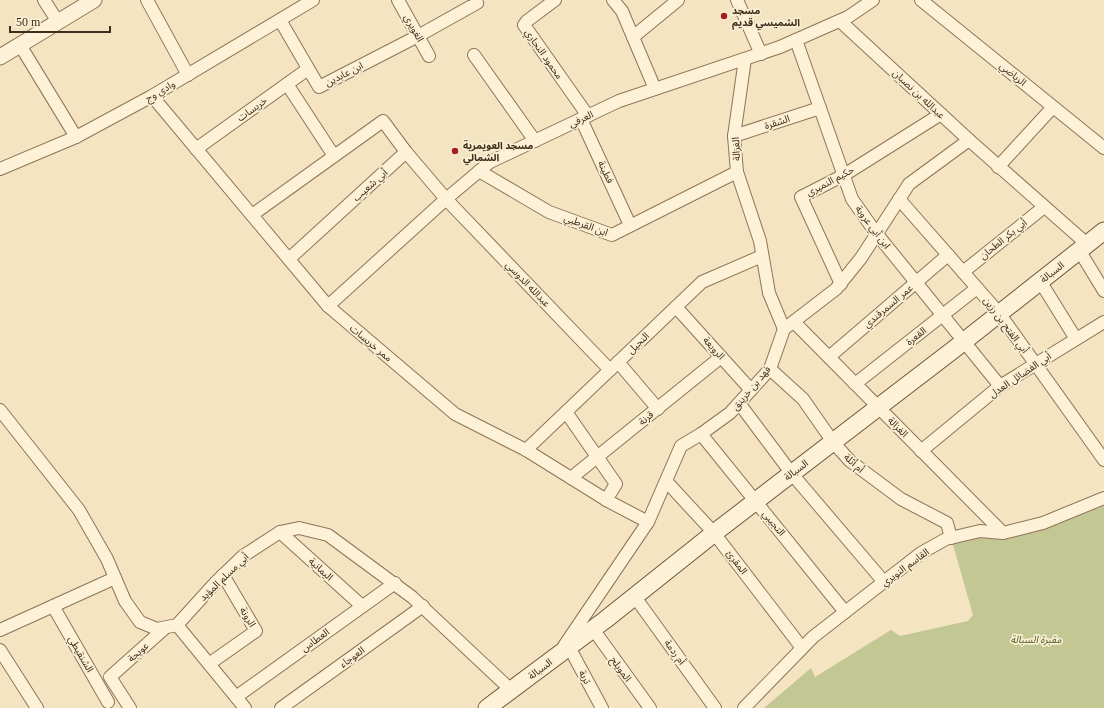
<svg xmlns="http://www.w3.org/2000/svg" width="1104" height="708" font-family="'Times New Roman','Noto Sans Arabic',serif">
<style>
.cemetery{fill:#c2c794}
.lines{fill:none;stroke-linecap:round;stroke-linejoin:round}
.minor-casing{stroke:#907456;stroke-width:14}
.tertiary-casing{stroke:#907456;stroke-width:17}
.secondary-casing{stroke:#725539;stroke-width:19}
.minor{stroke:#fdf1d7;stroke-width:12}
.tertiary{stroke:#fdf1d7;stroke-width:15}
.secondary{stroke:#fdf1d7;stroke-width:17}
.poi-dot{fill:#a71e21;stroke:#faeed3;stroke-width:1.5}
.labels{text-anchor:middle;dominant-baseline:central;stroke-width:3.5;stroke-linejoin:round;paint-order:stroke}
.poi-label{font-size:10px;font-weight:bold;fill:#3e2c1c;stroke:#faeed3;text-anchor:start}
.street-label{font-size:10px;fill:#3e2c1c;stroke:#faeed3}
.park-label{font-size:10px;font-style:italic;fill:#4f5d20;stroke:#faeed3}
</style>
<rect width="100%" height="100%" fill="#f4e4c2"/>
<polygon class="cemetery" points="1104,498 1104,708 764,708 811,668 815,677 891,630 900,636 968,621 973,615 951,538 1003,533"/>
<g class="lines">
<g class="minor-casing">
<g id="minor">
<polyline points="44,0 58,22"/>
<polyline points="147,0 188,75"/>
<polyline points="398,0 429,56"/>
<polyline points="555,0 527,21 524,25 588,116"/>
<polyline points="613,0 622,11 655,89"/>
<polyline points="737,0 761,54"/>
<polyline points="921,0 1104,148"/>
<polyline points="280,20 319,87 418,36 477,3 476,0"/>
<polyline points="840,21 969,140 1087,244"/>
<polyline points="633,37 678,0"/>
<polyline points="796,40 852,199 876,233 1000,386"/>
<polyline points="20,45 76,137"/>
<polyline points="474,55 535,141"/>
<polyline points="745,59 734,136 737,172 760,241 769,293 784,329"/>
<polyline points="287,84 334,156"/>
<polyline points="152,96 328,306 455,414 526,450 608,501 648,522"/>
<polyline points="581,119 630,225"/>
<polyline points="734,136 820,108"/>
<polyline points="196,149 308,69"/>
<polyline points="998,167 1053,107"/>
<polyline points="0,169 76,137 152,96 313,0"/>
<polyline points="479,171 549,212 612,235 737,172"/>
<polyline points="899,199 999,313 1104,460"/>
<polyline points="252,215 383,121 406,152"/>
<polyline points="1079,250 1104,291"/>
<polyline points="289,259 406,152 446,199 610,370"/>
<polyline points="963,272 1044,207"/>
<polyline points="1040,281 1076,339"/>
<polyline points="841,284 801,197 844,175 941,114"/>
<polyline points="328,306 446,199 490,162 619,101 780,47 848,17 873,0"/>
<polyline points="676,307 751,390"/>
<polyline points="794,322 1003,533"/>
<polyline points="829,357 948,255"/>
<polyline points="618,362 658,409"/>
<polyline points="770,369 803,399 833,442 850,461 901,499 947,523 951,538"/>
<polyline points="855,384 977,288"/>
<polyline points="739,403 792,474 884,582"/>
<polyline points="0,410 79,510 107,559 125,601 140,622 157,629 177,625 216,582 243,556 280,532 299,528 328,535 412,597 511,690"/>
<polyline points="566,412 616,484 606,500"/>
<polyline points="701,434 845,612"/>
<polyline points="526,450 702,282 762,256"/>
<polyline points="921,451 1000,386 1104,322"/>
<polyline points="571,478 721,357"/>
<polyline points="666,481 714,533 802,648"/>
<polyline points="280,532 362,606"/>
<polyline points="635,597 715,708"/>
<polyline points="53,606 108,702"/>
<polyline points="177,625 245,708"/>
<polyline points="593,629 650,708"/>
<polyline points="0,630 115,578"/>
<polyline points="564,646 648,522 681,446 701,434 730,413 770,369 784,329 836,289 861,258 909,184 969,140"/>
<polyline points="569,647 602,708"/>
<polyline points="0,650 37,708"/>
<polyline points="209,664 256,631 223,575"/>
<polyline points="236,697 395,583"/>
<polyline points="130,708 110,677 165,628"/>
<polyline points="281,708 423,606"/>
<polyline points="744,708 813,637 921,553 946,539 980,531 1003,533 1043,523 1104,498"/>
</g>
</g>
<g class="tertiary-casing">
<polyline id="tertiary" points="0,57 94,0"/>
</g>
<g class="secondary-casing">
<polyline id="secondary" points="487,708 605,620 718,530 953,350 1104,231"/>
</g>
<use href="#minor" class="minor"/>
<use href="#tertiary" class="tertiary"/>
<use href="#secondary" class="secondary"/>
</g>
<g class="poi-dot">
<circle cx="724" cy="16" r="4"/>
<circle cx="455" cy="151" r="4"/>
</g>
<g class="labels">
<g class="poi-label">
<text x="732" y="10">مسجد<tspan x="732" dy="12">الشميسي قديم</tspan></text>
<text x="463" y="145">مسجد العويمرية<tspan x="463" dy="12">الشمالي</tspan></text>
</g>
<g class="street-label">
<text transform="translate(414 28) rotate(61)">الغويري</text>
<text transform="translate(544 54) rotate(55)">محمود النجاري</text>
<text transform="translate(344 74) rotate(-27)">ابن عابدين</text>
<text transform="translate(1013 74) rotate(39)">الرياضي</text>
<text transform="translate(160 91) rotate(-30)">وادي وج</text>
<text transform="translate(919 94) rotate(43)">عبدالله بن نصبان</text>
<text transform="translate(252 109) rotate(-36)">خريسات</text>
<text transform="translate(581 119) rotate(-25)">العرفي</text>
<text transform="translate(777 122) rotate(-18)">الشقرة</text>
<text transform="translate(736 149) rotate(-93)">الغزالة</text>
<text transform="translate(606 172) rotate(65)">فطينة</text>
<text transform="translate(830 181) rotate(-28)">حكيم النميري</text>
<text transform="translate(370 185) rotate(-42)">أبي شعيب</text>
<text transform="translate(586 225) rotate(20)">ابن القرطبي</text>
<text transform="translate(873 227) rotate(53)">ابن أبي عروبة</text>
<text transform="translate(1003 239) rotate(-39)">أبي بكر الطحان</text>
<text transform="translate(1052 272) rotate(-38)">السبالة</text>
<text transform="translate(528 284) rotate(46)">عبدالله الدوسي</text>
<text transform="translate(888 306) rotate(-40)">عمر السمرقندي</text>
<text transform="translate(1006 325) rotate(53)">أبي الفتح بن رزين</text>
<text transform="translate(916 336) rotate(-38)">القعرة</text>
<text transform="translate(371 343) rotate(40)">ممر خريسات</text>
<text transform="translate(638 343) rotate(-44)">النجيل</text>
<text transform="translate(714 348) rotate(48)">الرويعة</text>
<text transform="translate(1020 375) rotate(-34)">أبي الفضائل العدل</text>
<text transform="translate(751 388) rotate(-50)">فهد بن خرينق</text>
<text transform="translate(646 418) rotate(-39)">قرنة</text>
<text transform="translate(898 427) rotate(45)">الغزالة</text>
<text transform="translate(854 463) rotate(42)">أم أثلة</text>
<text transform="translate(796 470) rotate(-37)">السبالة</text>
<text transform="translate(774 523) rotate(51)">التجيبي</text>
<text transform="translate(737 562) rotate(53)">المقرئ</text>
<text transform="translate(905 567) rotate(-36)">القاسم النويري</text>
<text transform="translate(321 569) rotate(42)">اليمانية</text>
<text transform="translate(224 577) rotate(-44)">أبي مسلم المؤيد</text>
<text transform="translate(248 617) rotate(59)">الرونة</text>
<text transform="translate(315 640) rotate(-36)">العطاس</text>
<text transform="translate(138 652) rotate(-42)">عويجة</text>
<text transform="translate(675 652) rotate(54)">أم ردمة</text>
<text transform="translate(81 654) rotate(60)">الشنقيطي</text>
<text transform="translate(352 657) rotate(-36)">العوجاء</text>
<text transform="translate(540 669) rotate(-37)">السبالة</text>
<text transform="translate(621 669) rotate(54)">المويلح</text>
<text transform="translate(585 677) rotate(62)">تربة</text>
</g>
<g class="park-label">
<text x="1036" y="639">مقبرة السبالة</text>
</g>
</g>
<path d="M10 26v6h100v-6" fill="none" stroke="#3e2c1c" stroke-width="2"/>
<text x="16" y="26" font-size="12" fill="#3e2c1c" stroke="#faeed3" stroke-width="3" paint-order="stroke">50 m</text>
</svg>
